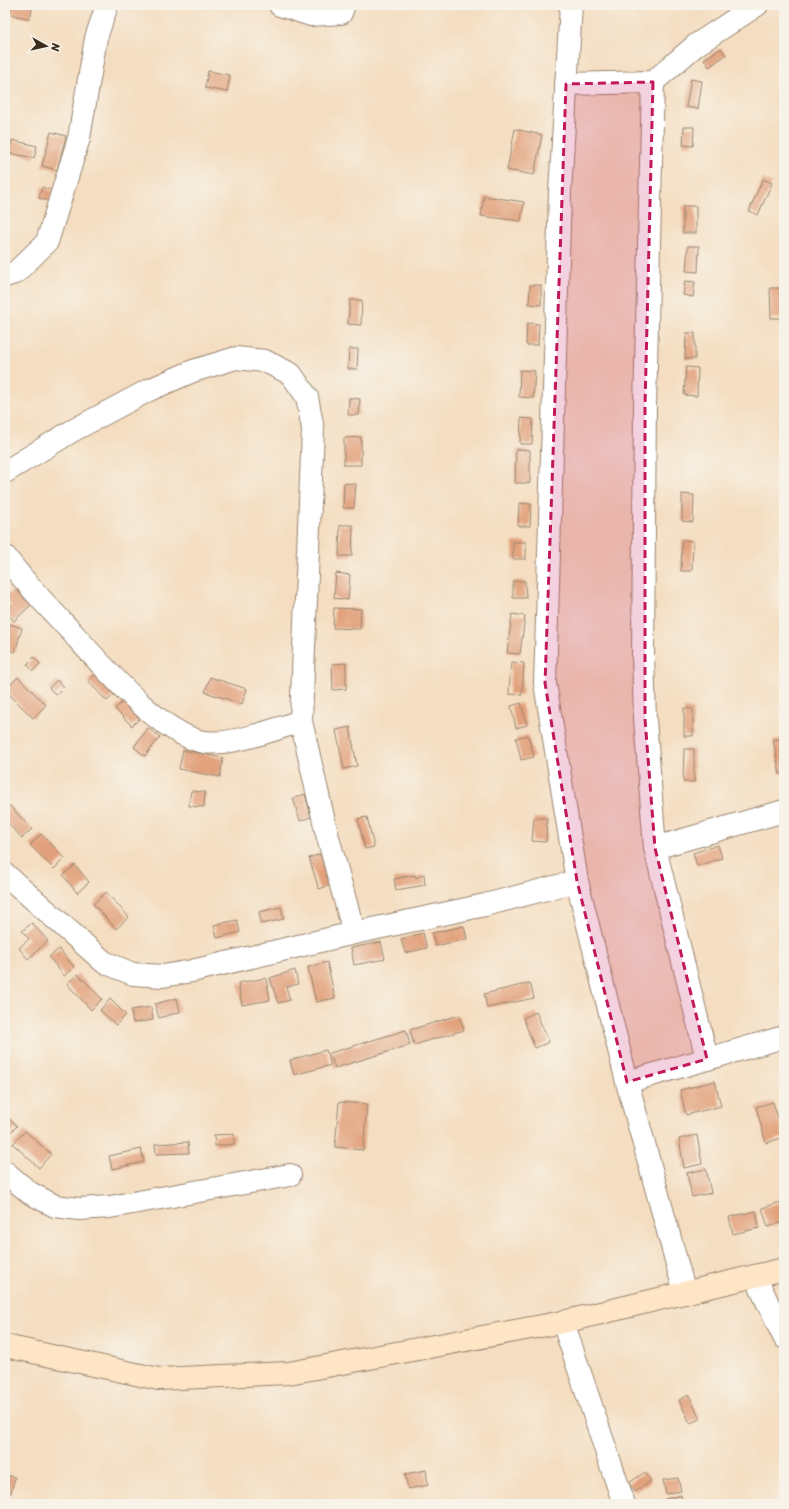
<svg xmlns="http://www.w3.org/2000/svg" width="789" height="1509" font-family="Sriracha,sans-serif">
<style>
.building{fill:#e2a17c}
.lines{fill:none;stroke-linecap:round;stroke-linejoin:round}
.street-casing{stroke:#98846f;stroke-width:24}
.secondary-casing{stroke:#98846f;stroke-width:24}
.street{stroke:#fff;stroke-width:22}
.secondary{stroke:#fee5c5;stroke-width:22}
.marked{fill:#c2185b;fill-opacity:0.2;stroke:#c2185b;stroke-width:3;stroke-dasharray:8 5;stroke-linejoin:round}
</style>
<rect width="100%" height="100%" fill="#f7f3e8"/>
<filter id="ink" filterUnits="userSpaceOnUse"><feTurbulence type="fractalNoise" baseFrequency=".025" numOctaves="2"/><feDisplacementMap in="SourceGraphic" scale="8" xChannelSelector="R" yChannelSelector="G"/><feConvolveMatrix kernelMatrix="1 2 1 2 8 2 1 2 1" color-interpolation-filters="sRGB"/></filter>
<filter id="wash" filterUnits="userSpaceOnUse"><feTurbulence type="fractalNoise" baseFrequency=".012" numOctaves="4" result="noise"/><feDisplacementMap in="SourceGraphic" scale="16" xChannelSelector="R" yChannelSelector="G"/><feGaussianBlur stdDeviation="0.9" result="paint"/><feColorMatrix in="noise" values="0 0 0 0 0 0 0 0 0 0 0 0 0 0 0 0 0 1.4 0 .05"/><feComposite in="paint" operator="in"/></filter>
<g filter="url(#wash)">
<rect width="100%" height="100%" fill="#f4ddc0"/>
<g id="blocks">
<g class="building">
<polygon points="12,5 33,5 30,19 9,14"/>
<polygon points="721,48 726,55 709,67 704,59"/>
<polygon points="208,71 230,75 227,92 205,88"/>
<polygon points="691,79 702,81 698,109 686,107"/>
<polygon points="684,127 694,127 693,146 683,145"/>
<polygon points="515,129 542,135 534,175 507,170"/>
<polygon points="51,132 66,136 57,170 42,166"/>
<polygon points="12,140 37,146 34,158 9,153"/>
<polygon points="763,179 772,183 758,215 749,211"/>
<polygon points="42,187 53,191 49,201 39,198"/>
<polygon points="484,196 524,202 521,221 481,216"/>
<rect x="683" y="206" width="13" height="27"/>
<polygon points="688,246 699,246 698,272 686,271"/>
<polygon points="685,281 695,282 693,297 683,295"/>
<polygon points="530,285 541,285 541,305 529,304"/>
<polygon points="770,288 784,288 784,318 771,318"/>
<polygon points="350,300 362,300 361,325 348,324"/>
<polygon points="527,323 539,324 538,345 526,345"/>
<polygon points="686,333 695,333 695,359 685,359"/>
<polygon points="349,349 358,349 357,369 348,369"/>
<polygon points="686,367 698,368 697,396 684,395"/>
<polygon points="520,370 535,371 533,398 519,397"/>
<polygon points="349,398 360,399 359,415 348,415"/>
<polygon points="521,418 533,419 532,444 520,444"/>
<polygon points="361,437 361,465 344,465 344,438"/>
<polygon points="516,449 530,450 530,483 515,483"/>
<polygon points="344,483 356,484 354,508 343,508"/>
<polygon points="682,494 694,495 693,522 682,521"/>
<polygon points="519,503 531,504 530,526 518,526"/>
<polygon points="340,525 353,525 352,556 339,556"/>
<polygon points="682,540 693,541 692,571 681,571"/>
<rect x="513" y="542" width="13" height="17"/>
<polygon points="336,573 350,575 348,600 334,598"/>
<polygon points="513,581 525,581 526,598 513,598"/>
<polygon points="16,589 31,605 14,621 5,611 11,605 5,599"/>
<polygon points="334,608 361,609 360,629 333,628"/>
<polygon points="512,614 525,616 520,654 507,653"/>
<polygon points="10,624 22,628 15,652 5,649 5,639"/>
<polygon points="34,657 40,664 33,671 27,664"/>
<polygon points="511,662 524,663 522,695 509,694"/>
<polygon points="346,663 346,689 333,690 332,664"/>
<polygon points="97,672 116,693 107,701 88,681"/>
<polygon points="18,677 46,705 33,718 5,690"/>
<polygon points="210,677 247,689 242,704 205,692"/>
<polygon points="57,680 64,687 56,695 49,688"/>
<polygon points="123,701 140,718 132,726 115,709"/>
<polygon points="521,703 527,725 516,728 511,706"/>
<polygon points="684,708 693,709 693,736 684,736"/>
<polygon points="350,727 357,766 344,769 336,730"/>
<polygon points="148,728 160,737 145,756 134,747"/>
<polygon points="528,735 534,757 521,760 516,738"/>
<polygon points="784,738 784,773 780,774 773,740"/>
<polygon points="684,749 694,749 694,782 683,782"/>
<polygon points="183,750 223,758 220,777 179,769"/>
<polygon points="191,791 205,792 204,807 189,806"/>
<polygon points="305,794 311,817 300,821 293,798"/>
<polygon points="9,805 32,829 22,838 5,820 5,809"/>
<polygon points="367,817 374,847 365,849 358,819"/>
<polygon points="534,818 547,818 546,842 532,841"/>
<polygon points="41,834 65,858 54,869 30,845"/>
<polygon points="718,845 722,858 697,866 693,853"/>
<polygon points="320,854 330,885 319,889 309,858"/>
<polygon points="75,865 89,882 77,893 63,875"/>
<polygon points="424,874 425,885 396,890 394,879 415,875 416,878"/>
<polygon points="106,892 129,917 116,929 93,904"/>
<polygon points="281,907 284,919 261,924 259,912"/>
<polygon points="237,920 240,932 217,938 214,925"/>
<polygon points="32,923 48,941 28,959 19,948 29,939 22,931"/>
<polygon points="464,926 467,939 435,946 432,933"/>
<polygon points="423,933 427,948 405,953 401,939"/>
<polygon points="381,942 385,959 354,965 351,948"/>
<polygon points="59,949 74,967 64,976 49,957"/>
<polygon points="327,962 335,998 316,1002 308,967"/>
<polygon points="295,970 298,984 286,987 290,1000 278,1003 270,978"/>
<polygon points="78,974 102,999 91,1010 67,984"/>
<polygon points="266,978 270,1000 242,1005 238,983"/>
<polygon points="530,983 534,998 487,1008 484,994"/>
<polygon points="177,998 180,1012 159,1018 155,1004"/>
<polygon points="110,999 126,1015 116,1025 100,1010"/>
<polygon points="151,1007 153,1020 133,1023 131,1010"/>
<polygon points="536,1012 549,1042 535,1048 523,1018"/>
<polygon points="459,1015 464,1030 414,1045 410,1030"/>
<polygon points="406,1030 410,1045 335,1068 330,1053"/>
<polygon points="326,1050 331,1065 294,1075 290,1060"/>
<polygon points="715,1081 721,1106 686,1115 680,1090"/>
<polygon points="339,1102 367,1104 363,1150 335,1147"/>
<polygon points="773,1102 784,1137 766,1143 756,1107"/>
<polygon points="5,1115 17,1126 7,1136 5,1135"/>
<polygon points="25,1131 51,1154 39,1168 13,1144"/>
<polygon points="234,1134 234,1144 215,1146 214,1135"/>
<polygon points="697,1135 702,1164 684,1168 679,1139"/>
<polygon points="188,1142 189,1153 156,1154 155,1144"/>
<polygon points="141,1149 144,1162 112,1169 109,1156"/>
<polygon points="706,1169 711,1193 692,1197 687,1173"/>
<polygon points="784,1201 784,1222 768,1227 762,1208"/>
<polygon points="756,1211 759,1228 733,1234 729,1217"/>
<polygon points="689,1395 700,1419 690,1423 679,1400"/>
<polygon points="426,1470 428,1485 408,1489 405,1474"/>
<polygon points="645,1472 651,1481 635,1492 629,1483"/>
<polygon points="5,1475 15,1477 11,1493 5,1491"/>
<polygon points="678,1478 681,1491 666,1494 663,1480"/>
<polygon points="681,1495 683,1504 666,1504 665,1499"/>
</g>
</g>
</g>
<g filter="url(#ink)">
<use href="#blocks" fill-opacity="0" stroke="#98846f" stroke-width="1"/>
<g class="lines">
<g class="street-casing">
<g id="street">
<polyline points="280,5 311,15 341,13 344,5"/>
<polyline points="571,5 560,192 545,683 577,881 627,1082 685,1293"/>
<polyline points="653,82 645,406 643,654 645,719 655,848 707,1059"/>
<polyline points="566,84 653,82 696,45 757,5"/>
<polyline points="5,276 15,273 47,242 79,138 96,38 107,5"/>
<polyline points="5,472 72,431 149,390 193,371 236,358 265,361 291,374 307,397 313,429 301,721 326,830 354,933"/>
<path d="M 5,556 C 24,582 47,606 69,629 C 100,663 159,734 204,742 C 232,746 275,729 301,721"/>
<polyline points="655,848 784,811"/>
<polyline points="5,874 104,962 133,974 163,976 192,971 354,933 485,905 577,881"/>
<polyline points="627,1082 784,1037"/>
<polyline points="5,1172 30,1193 55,1206 79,1209 110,1207 290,1175"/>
<polyline points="755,1276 784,1337"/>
<polyline points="563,1322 624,1504"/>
</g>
</g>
<g class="secondary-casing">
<polyline id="secondary" points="5,1346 159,1379 289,1373 563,1322 784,1269"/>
</g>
<use href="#street" class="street"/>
<use href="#secondary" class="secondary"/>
</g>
</g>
<path class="marked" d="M 653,82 L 645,406 L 645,719 L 655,848 L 707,1059 L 627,1082 L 577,881 L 545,683 L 566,84 Z"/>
<rect width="789" height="1509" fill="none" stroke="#f7f3e8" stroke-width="20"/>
<g transform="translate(46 46) rotate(98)" stroke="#f7f3e8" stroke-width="3" paint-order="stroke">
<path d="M0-3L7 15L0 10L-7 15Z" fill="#3b2a1e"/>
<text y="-6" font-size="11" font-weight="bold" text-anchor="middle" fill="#3b2a1e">N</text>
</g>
</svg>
